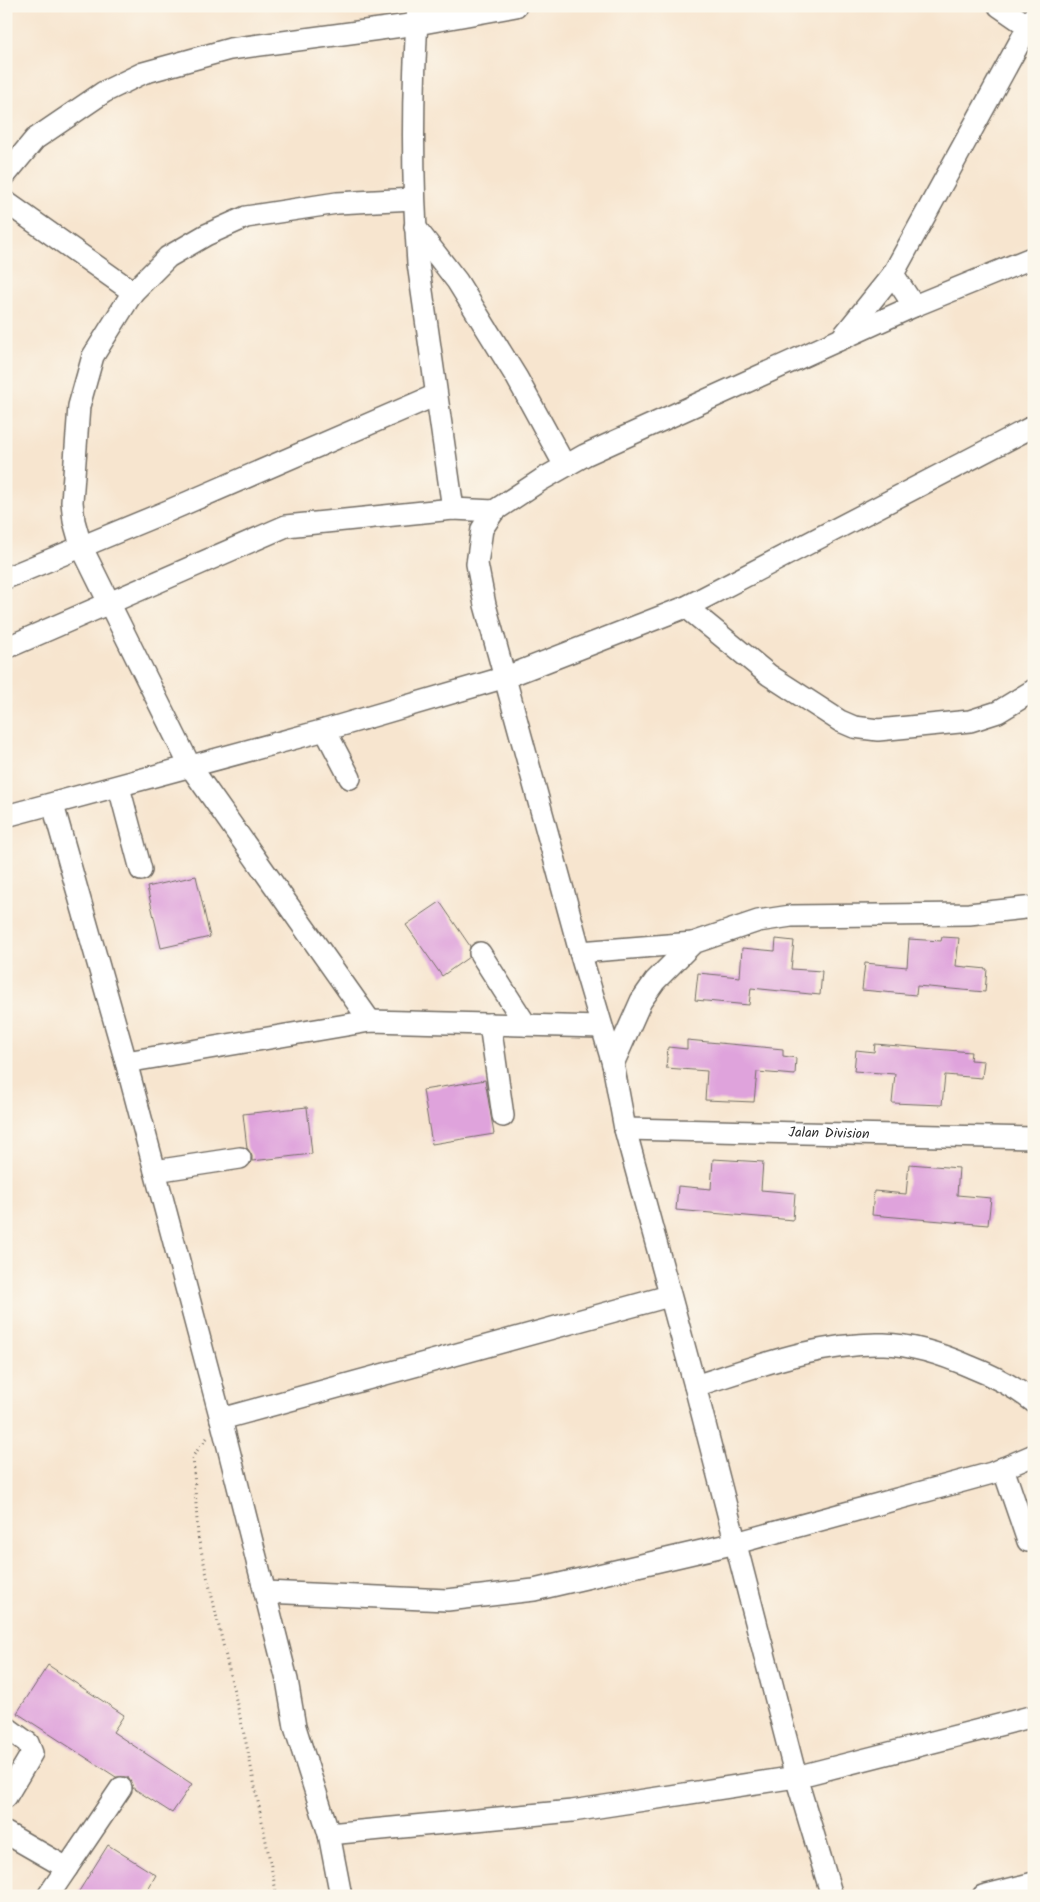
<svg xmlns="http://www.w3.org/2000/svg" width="1040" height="1902" font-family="Kalam,sans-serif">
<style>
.building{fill:#dfa3dc}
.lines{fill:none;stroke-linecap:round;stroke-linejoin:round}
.minor-casing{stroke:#726c64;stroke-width:24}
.path{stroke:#726c64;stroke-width:3;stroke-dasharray:1 4;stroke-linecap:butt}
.minor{stroke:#fff;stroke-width:21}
.labels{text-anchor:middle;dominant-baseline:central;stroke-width:4.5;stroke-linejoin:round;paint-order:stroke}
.street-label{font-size:14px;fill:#2b2b2b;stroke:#fbf7ec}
</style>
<rect width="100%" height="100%" fill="#fbf7ec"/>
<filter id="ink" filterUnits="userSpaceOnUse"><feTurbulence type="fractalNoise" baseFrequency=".02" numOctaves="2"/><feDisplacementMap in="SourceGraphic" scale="10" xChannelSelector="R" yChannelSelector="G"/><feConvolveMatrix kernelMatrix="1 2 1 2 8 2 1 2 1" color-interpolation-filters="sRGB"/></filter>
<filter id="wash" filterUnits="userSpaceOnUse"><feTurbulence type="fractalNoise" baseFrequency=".0096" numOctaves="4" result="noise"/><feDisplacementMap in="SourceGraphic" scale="20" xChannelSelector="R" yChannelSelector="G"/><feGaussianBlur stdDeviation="1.12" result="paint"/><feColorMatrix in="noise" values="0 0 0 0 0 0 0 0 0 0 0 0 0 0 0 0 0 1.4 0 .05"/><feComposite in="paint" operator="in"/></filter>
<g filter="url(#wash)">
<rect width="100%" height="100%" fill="#f7e5cf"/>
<g id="blocks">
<g class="building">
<polygon points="196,876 210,937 161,948 147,887"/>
<polygon points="440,902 470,946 469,957 442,976 406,925"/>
<polygon points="942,937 959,938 956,966 987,969 985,992 917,986 916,995 862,990 865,963 907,967 909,939 941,941"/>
<polygon points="776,939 794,941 791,969 822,971 820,995 751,988 749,1005 695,1000 698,973 740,977 742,948 775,951"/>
<polygon points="687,1040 783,1049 783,1056 796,1058 795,1075 757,1072 754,1102 705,1100 707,1071 666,1068 668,1047 687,1049"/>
<polygon points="875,1044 971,1052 970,1060 984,1061 982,1078 945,1075 942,1105 892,1103 895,1074 854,1071 856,1050 874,1052"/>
<polygon points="485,1080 494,1134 432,1144 423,1090"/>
<polygon points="307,1107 312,1154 252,1161 252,1156 247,1148 243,1114"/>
<polygon points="713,1159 763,1162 761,1190 795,1193 793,1220 676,1210 678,1186 711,1189"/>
<polygon points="909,1164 959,1168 957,1195 991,1198 988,1225 872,1215 874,1191 906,1194"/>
<polygon points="48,1665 124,1715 113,1732 192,1784 172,1813 133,1788 128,1777 116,1777 17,1713"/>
<polygon points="108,1845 156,1875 144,1896 76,1896"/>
</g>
</g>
</g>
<g filter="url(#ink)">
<use href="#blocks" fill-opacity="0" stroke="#726c64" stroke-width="1"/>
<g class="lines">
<g class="minor-casing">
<g id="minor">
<path d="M 418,6 C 412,92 412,178 418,263 L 453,509"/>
<polyline points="999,6 1028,26"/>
<polyline points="6,174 35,139 104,92 143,73 230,49 417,24 516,6"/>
<polyline points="6,202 133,292"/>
<polyline points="415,227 457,281 517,378 565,466"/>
<polyline points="893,274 914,306"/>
<polyline points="844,335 893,274 1034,16"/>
<polyline points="6,578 168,511 436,395"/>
<polyline points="686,607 769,675 840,721 854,727 878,730 970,721 998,712 1034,690"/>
<polyline points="6,648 286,526 453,509 494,511"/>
<polyline points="325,730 350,778"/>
<polyline points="119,787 141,870"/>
<polyline points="53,805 126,1062 221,1419 287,1680 295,1727 329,1834 341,1896"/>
<polyline points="6,816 325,730 506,677 686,607 1034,426"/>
<polyline points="580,952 693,943"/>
<polyline points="480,953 526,1025"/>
<polyline points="370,1021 190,766 81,546 74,521 72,502 79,406 93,356 133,292 168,257 206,235 246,217 337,203 414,199"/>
<polyline points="490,1024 503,1116"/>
<polyline points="126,1062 370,1021 601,1027"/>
<polyline points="613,1064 641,1001 655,981 693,943 758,921 791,916 969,914 1034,907"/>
<path id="s1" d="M 625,1129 L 1034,1138"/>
<polyline points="155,1171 240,1158"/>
<path d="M 695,1386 C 755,1367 820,1342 884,1344 C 914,1345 944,1355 971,1367 C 994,1376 1015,1387 1034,1402"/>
<polyline points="221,1419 669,1296"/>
<polyline points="1003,1468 1028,1541"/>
<polyline points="265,1592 447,1600 534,1590 736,1543 992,1473 1034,1455"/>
<polyline points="6,1727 28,1743 32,1753 6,1797"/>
<polyline points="6,1833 67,1868 48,1896"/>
<polyline points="329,1834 572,1811 796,1777 1034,1716"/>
<polyline points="67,1868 121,1788"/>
<polyline points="832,1896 796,1777 695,1386 625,1129 613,1064 580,952 485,605 477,564 482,529 494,511 541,480 585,455 914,306 1034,257"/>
<polyline points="983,1896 1034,1883"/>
</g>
</g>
<polyline class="path" points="207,1438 193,1456 198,1537 247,1747 277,1896"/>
<use href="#minor" class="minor"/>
</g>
</g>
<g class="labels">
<g class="street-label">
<text stroke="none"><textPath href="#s1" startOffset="204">Jalan Division</textPath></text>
</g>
</g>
<rect width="1040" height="1902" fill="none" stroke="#fbf7ec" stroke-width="25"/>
</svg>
